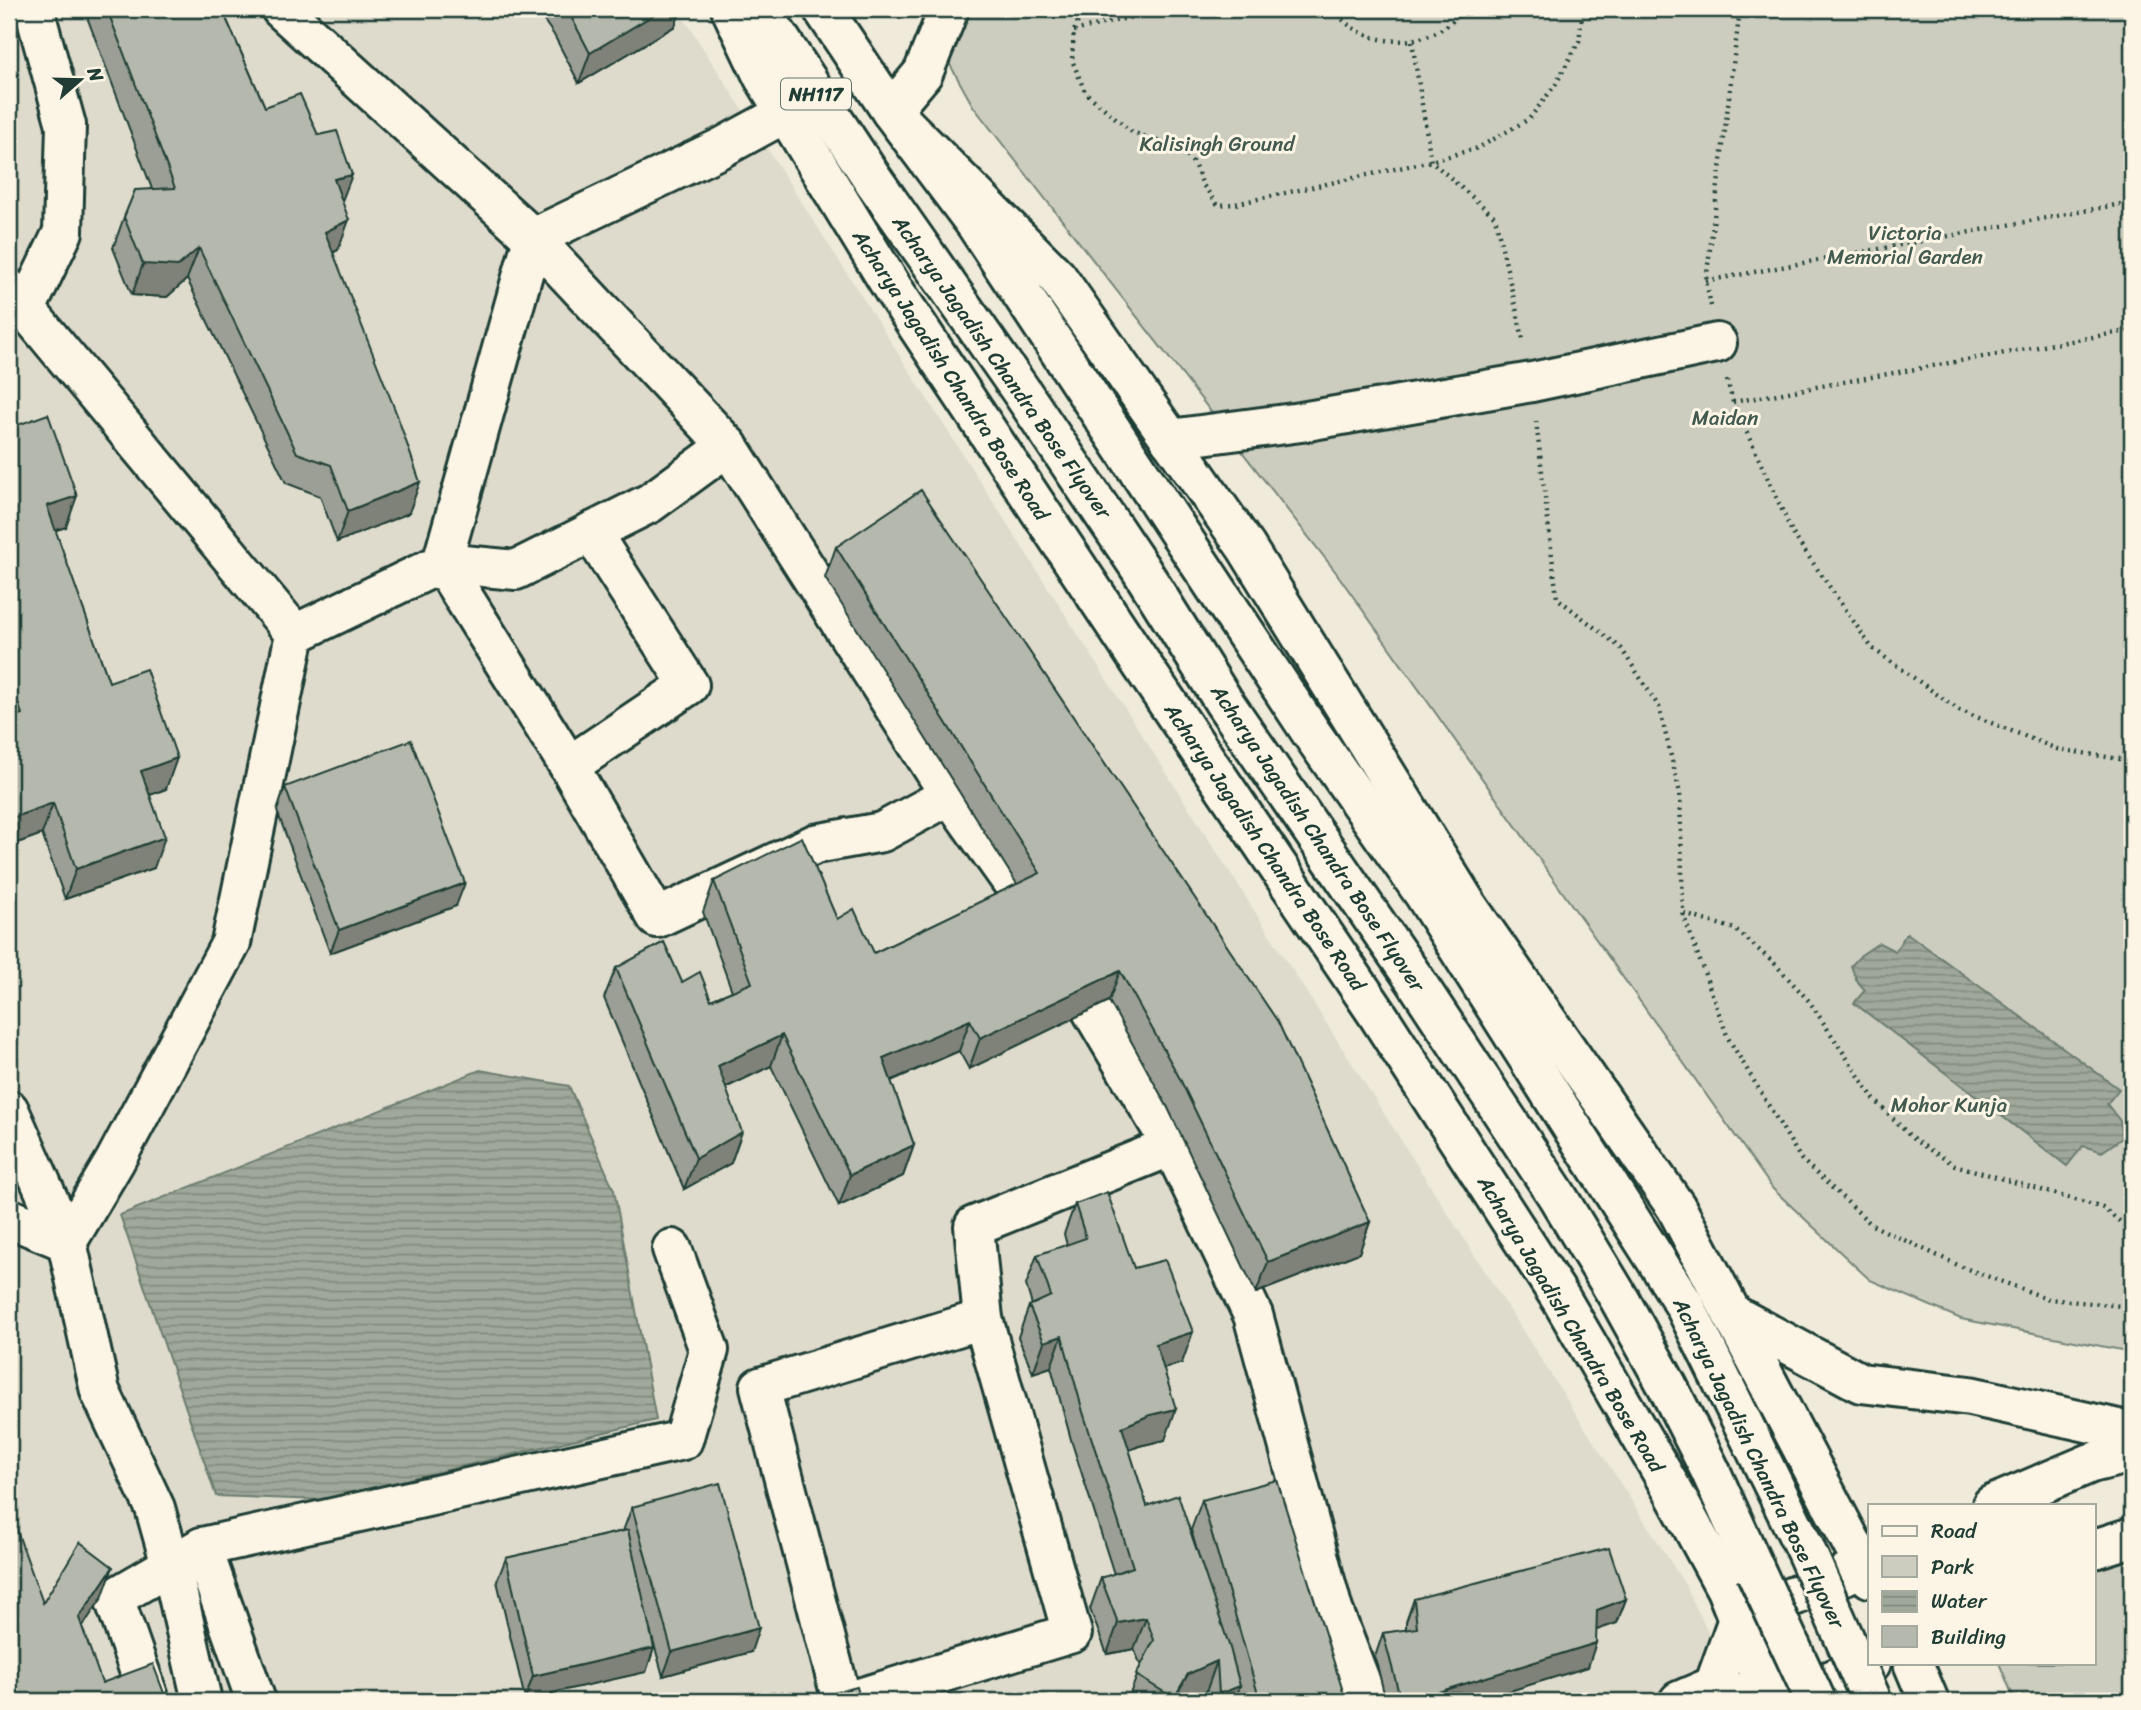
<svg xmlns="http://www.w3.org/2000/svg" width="2141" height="1710" font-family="Sriracha,sans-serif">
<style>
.built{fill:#dedbcc}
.park{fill:#cccdbf;stroke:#76857a;stroke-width:2}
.water{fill:url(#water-rules);stroke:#6c7d71;stroke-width:2}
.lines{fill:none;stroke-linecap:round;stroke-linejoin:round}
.minor-casing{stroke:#1f3d34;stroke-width:44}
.major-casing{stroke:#1f3d34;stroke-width:44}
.highway-casing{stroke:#1f3d34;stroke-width:44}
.path{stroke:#1f3d34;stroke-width:4.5;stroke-dasharray:2 5;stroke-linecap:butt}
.minor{stroke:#fcf5e5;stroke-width:38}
.major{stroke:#fcf5e5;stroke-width:38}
.highway{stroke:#fcf5e5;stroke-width:38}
.highway-bridge-casing{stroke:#1f3d34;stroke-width:44;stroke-linecap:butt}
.highway-bridge{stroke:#fcf5e5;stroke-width:38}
.wall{fill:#9c9f95;stroke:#1f3d34;stroke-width:2}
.shaded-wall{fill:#7f8279;stroke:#1f3d34;stroke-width:2}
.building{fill:#b5b9ad;stroke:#1f3d34;stroke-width:2}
.labels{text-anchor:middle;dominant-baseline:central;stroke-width:6;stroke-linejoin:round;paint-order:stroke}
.shield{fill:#fcf5e5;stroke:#617469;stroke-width:2}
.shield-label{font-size:19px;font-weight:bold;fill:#1f3d34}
.park-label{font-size:21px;fill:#425a50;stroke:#fcf5e5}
.street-label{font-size:21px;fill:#1f3d34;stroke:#fcf5e5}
</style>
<defs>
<pattern id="water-rules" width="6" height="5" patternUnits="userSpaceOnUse" patternTransform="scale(1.75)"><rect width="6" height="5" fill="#9fa89a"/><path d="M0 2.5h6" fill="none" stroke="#818a7e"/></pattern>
</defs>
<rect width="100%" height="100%" fill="#efeada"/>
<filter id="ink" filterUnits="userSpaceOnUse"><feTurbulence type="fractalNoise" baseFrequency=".0143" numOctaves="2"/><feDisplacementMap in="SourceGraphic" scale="14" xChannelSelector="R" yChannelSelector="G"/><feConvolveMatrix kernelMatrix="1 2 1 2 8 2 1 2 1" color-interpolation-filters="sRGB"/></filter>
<g filter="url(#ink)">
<polygon class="built" points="9,9 678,9 1684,1583 1742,1701 9,1701"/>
<g class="park">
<polygon points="919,9 2132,9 2132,1352 1961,1319 1870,1280 1773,1189 1335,571 973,106"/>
<polygon points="2132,1554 2132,1701 2015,1701 1999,1663 2094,1663 2094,1571"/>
</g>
<g class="water">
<polygon points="1907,933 2119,1089 2107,1104 2120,1121 2122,1138 2102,1152 2083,1146 2067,1166 1854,1003 1865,990 1857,981 1851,966 1861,955 1879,943 1895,951"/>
<polygon points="480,1070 569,1086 614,1190 656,1420 322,1500 216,1496 120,1215"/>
</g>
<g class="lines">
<g class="minor-casing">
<g id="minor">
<polyline points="281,9 533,238 728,446 950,795 1034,913 1172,1146"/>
<polyline points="9,289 295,634"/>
<polyline points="26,309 63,232 66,125 34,9"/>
<polyline points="1170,439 1301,422 1532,382 1717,343"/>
<polyline points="442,563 569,766 657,918 815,844 882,832 950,795"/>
<polyline points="442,563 516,570 650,503 728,446"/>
<polyline points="569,766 689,685 591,532"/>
<polyline points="9,1110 67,1242"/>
<polyline points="9,1218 67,1242"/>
<polyline points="202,1547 256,1701"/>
<polyline points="150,1701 114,1598 202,1547 683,1440 709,1350 672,1249"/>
<polyline points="202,1701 171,1565 155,1508 100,1391 67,1242 115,1161 231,943 295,634 442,563 533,238 721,148 813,98"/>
<polyline points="842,1701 760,1387 983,1319"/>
<polyline points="850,1701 1072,1633 983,1319 974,1226 1172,1146 1253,1315 1333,1610 1368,1701"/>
<polyline points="1679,1701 1714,1686"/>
</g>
</g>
<g class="major-casing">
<g id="major">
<polyline points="731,9 763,76 893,289 1142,665 1376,1012 1561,1299 1674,1493 1726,1589 1771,1701"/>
<polyline points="949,9 923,73 891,111 1057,277 1246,547 1467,905 1676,1207 1870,1578"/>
<polyline points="1732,1314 1861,1383 1970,1396 2132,1432"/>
<polyline points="1992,1505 2091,1463 2132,1453"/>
<polyline points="2094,1549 2132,1537"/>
<polyline points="1913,1663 1929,1701"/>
<polyline points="1762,1701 1714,1686 1738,1619 1852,1572"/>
<polyline points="1781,1701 1871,1663"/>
</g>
</g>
<g class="highway-casing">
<g id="highway">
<polyline points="760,9 872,178 1021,391 1140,568 1224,702 1415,980 1556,1194 1620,1300 1668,1387 1710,1470 1756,1572"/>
<polyline points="823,9 891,111 975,223 1312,734 1424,894 1684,1304 1805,1549"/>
</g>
</g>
<g class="path">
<polyline points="1083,9 1074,31 1072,60 1085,92 1132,132 1183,150 1194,164 1203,185 1218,205 1235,204 1431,161 1478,148 1529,119 1556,84 1579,41 1583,9"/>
<path d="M 1333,9 C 1365,52 1432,51 1464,9"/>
<polyline points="1074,31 1164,9"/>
<polyline points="1412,41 1431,161 1495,217 1524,343"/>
<polyline points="1706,281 2132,202"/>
<polyline points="1711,306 1706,281 1740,9"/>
<polyline points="1727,380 1733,402 1793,534 1872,648 1959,710 2057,749 2132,761"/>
<polyline points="1733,402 2132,330"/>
<polyline points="1536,421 1557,598 1621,648 1659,707 1680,793 1683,914 1728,1038 1801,1159 1872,1225 1962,1267 2049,1299 2132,1307"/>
<polyline points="1684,914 1735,929 1775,964 1809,1001 1874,1099 1914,1140 1955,1165 2103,1208 2132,1231"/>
</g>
<use href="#minor" class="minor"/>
<use href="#major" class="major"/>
<use href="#highway" class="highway"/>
<g class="highway-bridge-casing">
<g id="highway-bridge">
<polyline points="1805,1549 1872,1701"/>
<polyline points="1756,1572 1816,1701"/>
</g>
</g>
<use href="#highway-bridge" class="highway-bridge"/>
</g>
<g class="wall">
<polygon points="84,9 222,9 265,107 342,201 338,250 333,253 409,513 337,542 320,496 286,483 187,279 167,297 132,295 113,248 124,217 152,189"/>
<polygon points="536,9 681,9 675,26 579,83 554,35"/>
<polygon points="9,400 18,425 66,527 55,530 109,682 166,789 150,795 154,868 65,899 42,834 9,846"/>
<polygon points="836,547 1370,1222 1359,1253 1256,1293 1168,1108 1109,1001 969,1069 959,1051 891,1081 914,1145 903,1176 839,1206 771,1066 725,1088 731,1163 684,1189 604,998 616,968 682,982 711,1000 732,991 703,912 714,881 837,919 874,953 1017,884 825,578"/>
<polygon points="285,787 456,906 330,953 277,811"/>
<polygon points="1075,1204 1134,1268 1182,1363 1163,1369 1165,1440 1139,1446 1129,1450 1147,1506 1198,1554 1191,1530 1202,1500 1346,1701 1240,1701 1238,1692 1235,1701 1207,1701 1206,1692 1184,1701 1127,1701 1141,1666 1134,1649 1107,1654 1090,1609 1101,1578 1114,1574 1072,1443 1051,1367 1033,1373 1018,1337 1029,1306 1032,1305 1026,1285 1037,1255 1067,1245 1064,1234"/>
<polygon points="632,1507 751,1652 663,1676 650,1630 654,1648 646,1672 525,1699 497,1581 506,1558 623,1531"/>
<polygon points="1414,1599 1626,1599 1617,1623 1596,1630 1588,1667 1477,1701 1386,1701 1375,1657 1383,1633 1406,1630 1406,1622"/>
</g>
<g class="shaded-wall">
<polygon points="663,9 681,9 675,26 579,83 590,53"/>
<polygon points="352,175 340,206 334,179"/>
<polygon points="349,220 338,250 314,262 325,232"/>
<polygon points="199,248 187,279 167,297 132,295 143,264"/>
<polygon points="420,482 409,513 337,542 348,511"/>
<polygon points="77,496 66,527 36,537 47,506"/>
<polygon points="177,758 166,789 130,802 141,771"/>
<polygon points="53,803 42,834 9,846 9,819"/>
<polygon points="165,837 154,868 65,899 76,869"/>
<polygon points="465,883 456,906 330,953 339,930"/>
<polygon points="1120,971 1109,1001 969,1069 980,1038"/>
<polygon points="970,1020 959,1051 871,1089 883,1058"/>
<polygon points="782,1035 771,1066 706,1097 718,1066"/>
<polygon points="742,1132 731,1163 684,1189 696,1158"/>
<polygon points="914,1145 903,1176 839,1206 850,1175"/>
<polygon points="1370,1222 1359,1253 1256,1293 1268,1262"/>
<polygon points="1193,1332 1182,1363 1145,1375 1156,1344"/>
<polygon points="1062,1336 1051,1367 1033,1373 1044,1342"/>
<polygon points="1176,1409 1165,1440 1139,1446 1111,1458 1122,1427 1150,1415"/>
<polygon points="113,1567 102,1598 67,1649 79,1618"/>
<polygon points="1626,1599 1617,1623 1588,1633 1597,1610"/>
<polygon points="1146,1618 1134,1649 1107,1654 1118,1623"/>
<polygon points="759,1628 751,1652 663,1676 672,1652"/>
<polygon points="1596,1643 1588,1667 1477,1701 1409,1701"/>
<polygon points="654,1648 646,1672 525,1699 533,1676"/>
<polygon points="1217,1661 1206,1692 1184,1701 1173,1701 1188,1674"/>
<polygon points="1240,1686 1235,1701 1216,1701 1219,1694"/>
</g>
<g class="building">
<polygon points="107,9 222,9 265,107 300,94 318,135 337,131 352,175 334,179 349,220 325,232 397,415 420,482 348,511 331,465 297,453 199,248 178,266 143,264 124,217 135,190 175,188"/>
<polygon points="567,9 663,9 590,53"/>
<polygon points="9,400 18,425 48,414 77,496 47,506 109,682 146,669 177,758 141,771 165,837 76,869 53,803 9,819 9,719 22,714 9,678"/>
<polygon points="921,490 1278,1022 1370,1222 1268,1262 1179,1077 1120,971 980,1038 970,1020 883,1058 914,1145 850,1175 782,1035 718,1066 742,1132 696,1158 616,968 664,942 682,982 700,972 711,1000 752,983 714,881 802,837 837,919 854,909 874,953 1040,873 836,547"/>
<polygon points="411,740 465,883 339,930 285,787"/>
<polygon points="1107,1192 1134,1268 1165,1260 1193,1332 1156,1344 1176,1409 1150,1415 1122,1427 1147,1506 1178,1495 1230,1648 1240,1686 1219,1694 1217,1661 1188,1674 1174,1698 1136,1675 1154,1640 1146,1618 1118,1623 1101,1578 1133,1567 1083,1412 1062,1336 1044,1342 1029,1306 1051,1296 1037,1255 1086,1238 1075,1204"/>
<polygon points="1277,1480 1346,1701 1260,1701 1202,1500"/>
<polygon points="720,1483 759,1628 672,1652 632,1507"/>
<polygon points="9,1509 43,1603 80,1542 113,1567 79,1618 102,1683 153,1664 167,1701 9,1701"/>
<polygon points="628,1530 654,1648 533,1676 506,1558"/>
<polygon points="1609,1548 1626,1599 1597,1610 1596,1643 1409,1701 1401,1701 1383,1633 1417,1628 1414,1599"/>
<polygon points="857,1687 861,1701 803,1701"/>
</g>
</g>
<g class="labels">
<rect class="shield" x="781" y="78.5" width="70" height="31" rx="5"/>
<g class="shield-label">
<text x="816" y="94">NH117</text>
</g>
<g class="park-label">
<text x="1217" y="144">Kalisingh Ground</text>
<text x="1905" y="233">Victoria<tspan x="1905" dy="24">Memorial Garden</tspan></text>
<text x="1725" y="418">Maidan</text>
<text x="1949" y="1105">Mohor Kunja</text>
</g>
<g class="street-label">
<text transform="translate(1002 367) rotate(55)">Acharya Jagadish Chandra Bose Flyover</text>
<text transform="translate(951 375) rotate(57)">Acharya Jagadish Chandra Bose Road</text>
<text transform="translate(1318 838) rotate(56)">Acharya Jagadish Chandra Bose Flyover</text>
<text transform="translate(1265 847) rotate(56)">Acharya Jagadish Chandra Bose Road</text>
<text transform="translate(1571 1324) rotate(59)">Acharya Jagadish Chandra Bose Road</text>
<text transform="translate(1759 1463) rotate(64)">Acharya Jagadish Chandra Bose Flyover</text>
</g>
</g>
<rect width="2141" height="1710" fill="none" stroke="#fcf5e5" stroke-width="35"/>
<rect x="18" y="18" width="2106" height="1675" fill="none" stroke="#1f3d34" stroke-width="2.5" filter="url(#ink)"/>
<rect x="1868" y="1504" width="228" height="161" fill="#fcf5e5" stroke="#a4ab9e" stroke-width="2"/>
<rect x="1882" y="1526" width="35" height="10" fill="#fcf5e5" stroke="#a4ab9e" stroke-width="2"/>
<text x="1931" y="1538" font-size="21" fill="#1f3d34">Road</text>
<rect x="1882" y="1556" width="35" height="21" fill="#cccdbf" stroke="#a4ab9e" stroke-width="2"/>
<text x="1931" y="1574" font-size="21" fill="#1f3d34">Park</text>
<rect x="1882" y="1591" width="35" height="21" fill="url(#water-rules)" stroke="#a4ab9e" stroke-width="2"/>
<text x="1931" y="1608" font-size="21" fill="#1f3d34">Water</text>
<rect x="1882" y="1626" width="35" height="21" fill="#b5b9ad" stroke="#a4ab9e" stroke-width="2"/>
<text x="1931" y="1644" font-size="21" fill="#1f3d34">Building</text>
<g transform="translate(80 80) rotate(70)" stroke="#fcf5e5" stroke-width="5" paint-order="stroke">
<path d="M0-5L12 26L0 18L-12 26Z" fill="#1f3d34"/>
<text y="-10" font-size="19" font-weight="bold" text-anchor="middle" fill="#1f3d34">N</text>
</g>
</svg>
